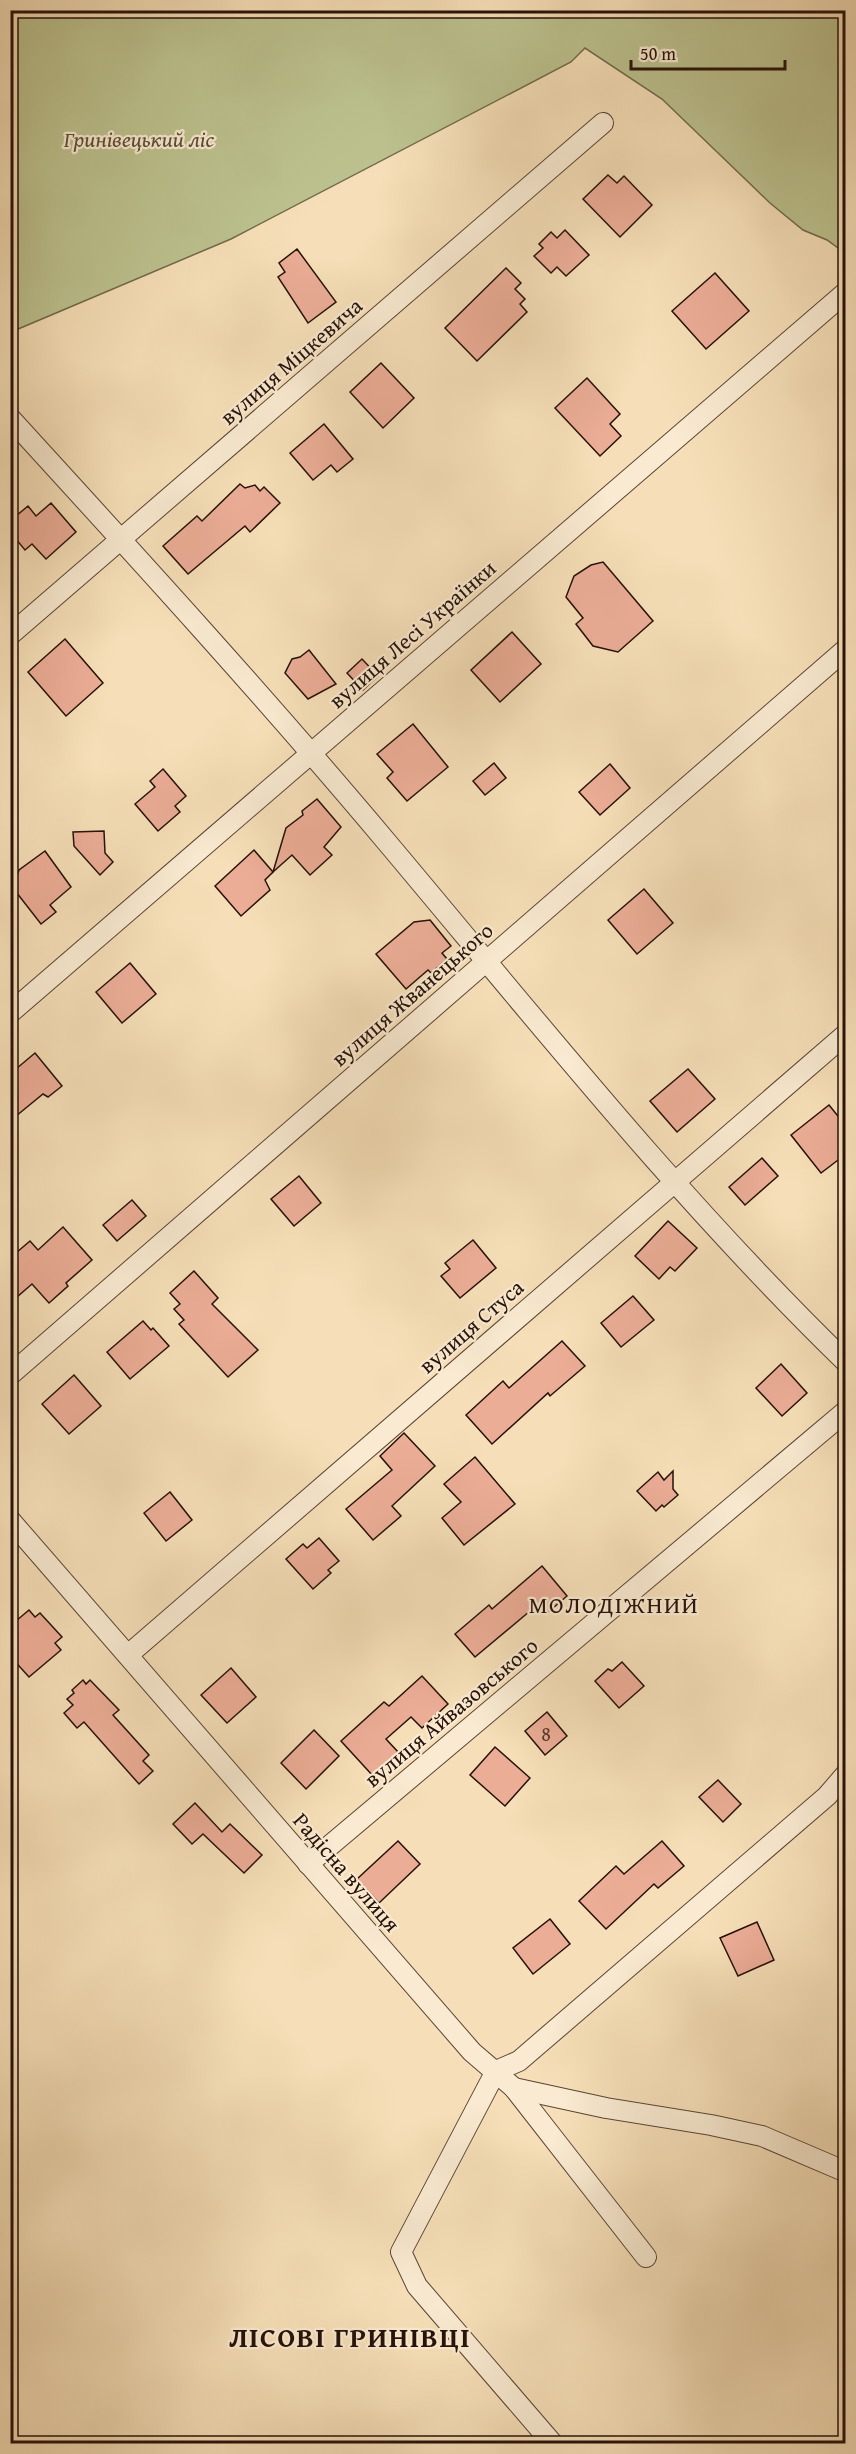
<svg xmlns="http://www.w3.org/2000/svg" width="856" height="2454" font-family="'Gentium Book Plus',serif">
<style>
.green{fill:#bcc28f;stroke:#716a4c;stroke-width:1.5}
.building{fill:#ecad97;stroke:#261109;stroke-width:1.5}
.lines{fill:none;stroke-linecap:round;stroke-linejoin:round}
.minor-casing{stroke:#5a4435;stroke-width:22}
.minor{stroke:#f9ead1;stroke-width:20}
.labels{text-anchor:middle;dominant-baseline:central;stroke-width:4.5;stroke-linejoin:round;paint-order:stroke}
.number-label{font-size:20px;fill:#58382c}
.park-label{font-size:22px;font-style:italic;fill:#5a4f38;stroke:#f9ead1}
.street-label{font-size:22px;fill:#261109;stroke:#f9ead1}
.neighbourhood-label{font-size:24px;letter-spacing:1.5px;fill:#261109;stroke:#f9ead1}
.district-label{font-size:28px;font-weight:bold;letter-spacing:1.5px;fill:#261109;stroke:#f9ead1}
</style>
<rect width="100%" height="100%" fill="#f6dfb8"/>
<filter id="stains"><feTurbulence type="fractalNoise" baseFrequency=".00333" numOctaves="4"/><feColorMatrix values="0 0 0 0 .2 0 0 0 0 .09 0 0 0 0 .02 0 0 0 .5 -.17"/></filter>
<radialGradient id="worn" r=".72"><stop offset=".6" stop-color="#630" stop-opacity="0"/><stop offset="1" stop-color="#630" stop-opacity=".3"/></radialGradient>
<polygon class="green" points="11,10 845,11 845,253 827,240 803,230 770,203 662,99 585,48 571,62 231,239 11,332"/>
<g class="building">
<polygon points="608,175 617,183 624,176 652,205 620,237 583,199"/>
<polygon points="565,230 589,255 566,276 557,267 551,273 534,256 543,248 539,244 551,232 557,238"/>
<polygon points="297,249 336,302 308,323 278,277 285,272 279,263"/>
<polygon points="506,268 521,283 515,289 525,299 520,304 527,312 477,361 445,328"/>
<polygon points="715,273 749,311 706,349 672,311"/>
<polygon points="381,363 414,398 383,428 350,392"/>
<polygon points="587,378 620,414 610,424 621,436 600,456 555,408"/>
<polygon points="324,424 353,459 337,472 331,465 313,480 290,453"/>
<polygon points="240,484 245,488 255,485 260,491 264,487 280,503 250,532 245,526 188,574 163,546 197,516 202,521"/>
<polygon points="51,503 76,532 46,559 32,544 25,550 10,532 10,521 28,506 36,516"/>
<polygon points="603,562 653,621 618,652 593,646 576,624 583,618 566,597 574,576 591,565"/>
<polygon points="512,632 541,664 500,702 471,670"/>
<polygon points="65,639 103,683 66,716 28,672"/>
<polygon points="309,650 336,684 308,699 285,673 292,659 300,657"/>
<polygon points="362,659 378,676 363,690 347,673"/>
<polygon points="413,724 448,767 407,801 387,778 393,772 377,754"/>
<polygon points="494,763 506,778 485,795 473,781"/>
<polygon points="610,764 630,788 600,815 579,792"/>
<polygon points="163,769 186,796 175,806 180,812 158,831 135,804 155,787 150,781"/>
<polygon points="317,799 341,827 324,847 332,855 310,875 292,855 273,872 286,828 303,815 302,811"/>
<polygon points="104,831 105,853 113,862 100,875 74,846 73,832"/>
<polygon points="254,850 273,872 265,880 270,890 241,916 215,886"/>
<polygon points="45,851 71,887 50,905 56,912 41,924 13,888 19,870"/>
<polygon points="644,889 673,923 637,954 608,920"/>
<polygon points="430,920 451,946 442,953 447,959 431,973 428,970 406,989 376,954 414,922"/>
<polygon points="130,963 156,994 122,1023 96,992"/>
<polygon points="35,1053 62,1086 48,1097 43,1094 10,1121 10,1074"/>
<polygon points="688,1069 715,1099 677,1132 650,1101"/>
<polygon points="829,1105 846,1126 846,1154 821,1173 791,1135"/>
<polygon points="762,1158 778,1176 745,1205 729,1187"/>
<polygon points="299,1176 321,1203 294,1226 271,1199"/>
<polygon points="132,1200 146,1216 117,1241 103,1225"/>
<polygon points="668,1221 697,1248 675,1271 670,1267 659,1279 635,1256"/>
<polygon points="63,1227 92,1260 66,1283 68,1286 49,1303 32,1284 10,1303 10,1258 30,1241 38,1250"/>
<polygon points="473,1240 496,1268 460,1298 441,1276 450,1269 445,1263"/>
<polygon points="194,1271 218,1298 212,1304 258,1350 228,1377 179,1324 184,1320 174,1309 180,1304 170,1293"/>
<polygon points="633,1296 654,1320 621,1347 601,1323"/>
<polygon points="143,1321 151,1330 153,1328 169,1346 130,1379 107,1352"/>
<polygon points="562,1341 585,1366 550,1396 548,1393 492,1444 466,1415 503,1381 509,1388"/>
<polygon points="781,1364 807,1393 782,1416 756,1388"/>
<polygon points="74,1375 101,1406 69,1434 42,1404"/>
<polygon points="404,1433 435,1466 392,1506 401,1516 373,1540 346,1509 392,1470 380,1456"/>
<polygon points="475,1457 515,1504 464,1545 442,1518 461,1502 444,1484"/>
<polygon points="673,1471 673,1489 678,1495 664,1507 662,1505 656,1511 637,1491 658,1472 664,1480"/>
<polygon points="170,1492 192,1520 166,1541 144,1513"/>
<polygon points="319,1538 339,1561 328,1570 331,1573 313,1589 286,1559 303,1544 307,1548"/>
<polygon points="542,1566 567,1596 546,1614 539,1605 530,1611 475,1657 455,1634 489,1605 492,1609"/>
<polygon points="29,1610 35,1617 40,1613 62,1637 55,1643 61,1650 29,1677 10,1656 10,1626"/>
<polygon points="622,1662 644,1686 619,1708 595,1681 608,1669 612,1671"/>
<polygon points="231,1668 256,1697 227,1723 201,1695"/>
<polygon points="422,1676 448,1704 422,1728 411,1717 386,1739 399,1753 373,1776 341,1741 384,1702 389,1706"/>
<polygon points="83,1680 86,1684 90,1680 119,1710 113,1715 149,1755 143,1761 153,1771 139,1784 84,1722 77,1728 64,1713 73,1705 67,1699 74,1693 72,1690"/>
<polygon points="547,1712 567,1736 545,1755 525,1731"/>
<polygon points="314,1730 339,1756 306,1789 281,1763"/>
<polygon points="495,1747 530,1778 505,1806 470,1775"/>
<polygon points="718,1780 741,1804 723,1822 699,1797"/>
<polygon points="195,1803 222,1832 230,1824 262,1855 244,1873 203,1834 192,1844 173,1824"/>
<polygon points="398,1841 420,1864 379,1903 357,1879"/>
<polygon points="662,1841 684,1866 658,1888 654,1884 606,1929 579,1901 616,1866 624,1874"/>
<polygon points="550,1919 570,1944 533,1974 513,1948"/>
<polygon points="757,1922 774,1960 738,1976 720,1938"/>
</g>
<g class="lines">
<g class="minor-casing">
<g id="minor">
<path d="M 10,418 C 137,557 264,696 385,840 C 534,1017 679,1200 846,1362"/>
<polyline points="10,635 603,123"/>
<polyline points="10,1013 846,292"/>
<polyline points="10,1375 846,649"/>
<polyline points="10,1520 472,2052 514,2088 646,2257"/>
<polyline points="128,1655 846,1034"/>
<polyline points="308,1864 846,1411"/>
<polyline points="514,2088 606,2108 711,2125 762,2136 844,2171"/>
<polyline points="553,2444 417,2286 401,2252 496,2071 519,2061 827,1796 846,1774"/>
</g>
</g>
<use href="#minor" class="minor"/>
</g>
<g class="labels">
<g class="number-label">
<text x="546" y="1733">8</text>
</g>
<g class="park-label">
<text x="139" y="139">Гринівецький ліс</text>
</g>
<g class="street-label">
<text transform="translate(291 361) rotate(-41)">вулиця Міцкевича</text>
<text transform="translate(412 634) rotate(-41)">вулиця Лесі Українки</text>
<text transform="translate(412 994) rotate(-41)">вулиця Жванецького</text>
<text transform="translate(471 1326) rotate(-41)">вулиця Стуса</text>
<text transform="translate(451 1712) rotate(-40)">вулиця Айвазовського</text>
<text transform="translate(347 1872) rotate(49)">Радісна вулиця</text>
</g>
<g class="neighbourhood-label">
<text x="614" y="1604">МОЛОДІЖНИЙ</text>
</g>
<g class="district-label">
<text x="350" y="2336">ЛІСОВІ ГРИНІВЦІ</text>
</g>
</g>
<rect width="856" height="2454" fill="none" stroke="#f6dfb8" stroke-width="36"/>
<rect x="12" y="12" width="832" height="2430" fill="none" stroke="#261109" stroke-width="3"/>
<rect x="18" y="18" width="820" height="2418" fill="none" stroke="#261109" stroke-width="1.5"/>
<path d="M631 60v9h154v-9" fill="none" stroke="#261109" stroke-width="3"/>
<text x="640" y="60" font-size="18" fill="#261109" stroke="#f9ead1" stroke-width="4.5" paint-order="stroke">50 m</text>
<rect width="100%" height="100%" filter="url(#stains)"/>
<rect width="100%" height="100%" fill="url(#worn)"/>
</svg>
